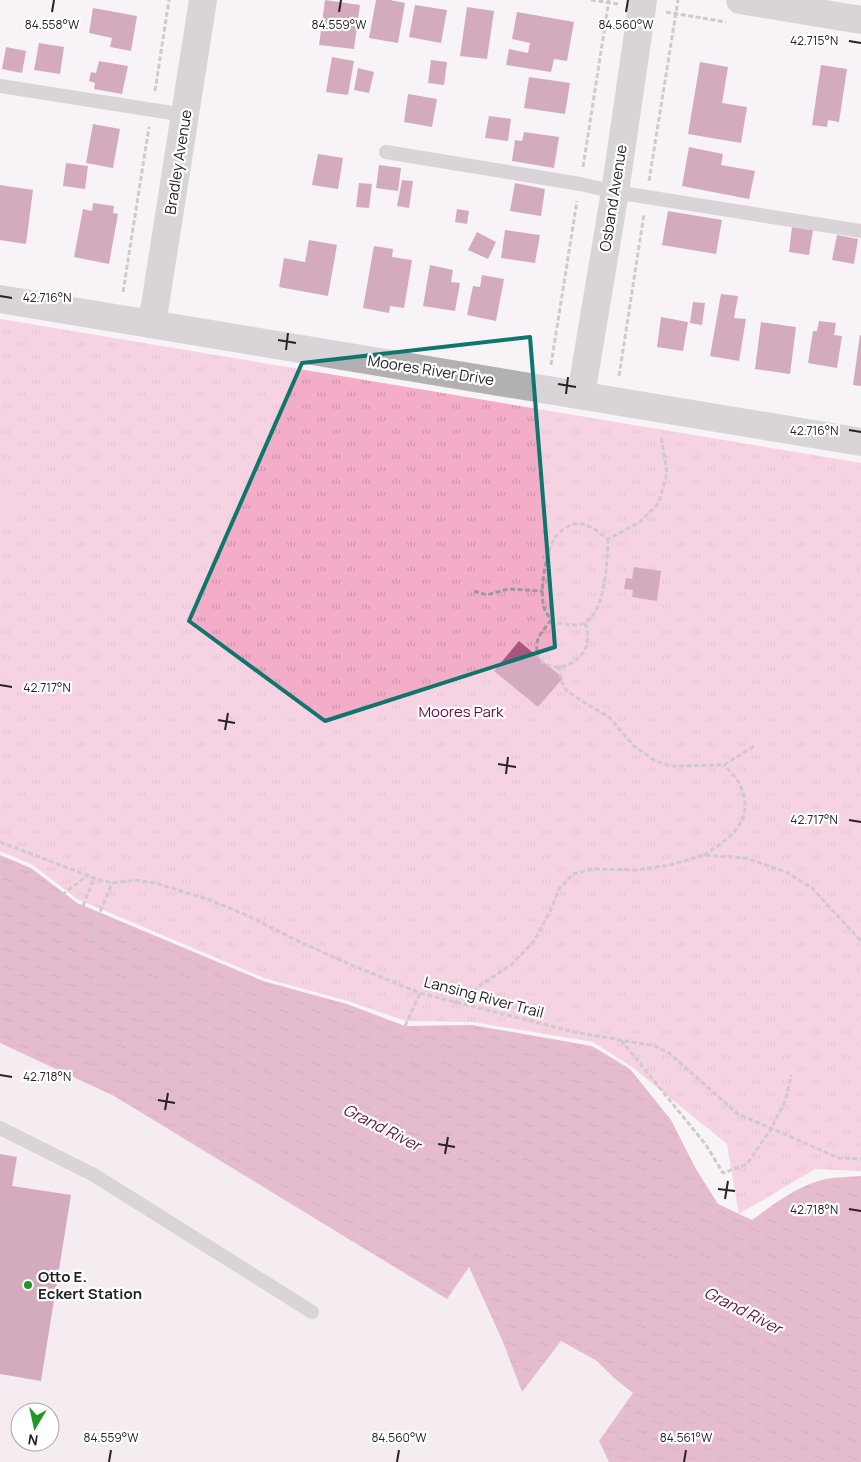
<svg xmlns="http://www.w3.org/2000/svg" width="861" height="1462" font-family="Manrope,sans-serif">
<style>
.built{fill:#f2e5ea;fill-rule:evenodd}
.park{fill:url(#park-tufts)}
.garden{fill:#f3adc9}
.water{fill:url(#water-ripples)}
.building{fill:#a9567b}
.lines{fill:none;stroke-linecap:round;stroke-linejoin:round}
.path{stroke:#9e9a9c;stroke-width:3;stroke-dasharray:5 2.5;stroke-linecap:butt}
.service{stroke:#b2b0b1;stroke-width:14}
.minor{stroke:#b2b0b1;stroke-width:28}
.marked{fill:none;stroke:#0f766e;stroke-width:4;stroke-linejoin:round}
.ticks{fill:none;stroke:#252324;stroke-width:2}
.poi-dot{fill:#209727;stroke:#fff;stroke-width:2}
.labels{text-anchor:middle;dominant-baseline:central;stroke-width:4.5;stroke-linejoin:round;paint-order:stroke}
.street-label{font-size:15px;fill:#252324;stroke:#fff}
.park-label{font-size:15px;fill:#720544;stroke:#fff}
.poi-label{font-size:15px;font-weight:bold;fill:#252324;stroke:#fff;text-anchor:start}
.water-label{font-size:16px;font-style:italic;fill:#60133b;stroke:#fff}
.ticks-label{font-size:12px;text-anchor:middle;fill:#252324;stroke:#fff;stroke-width:4.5;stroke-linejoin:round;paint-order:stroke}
</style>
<defs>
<pattern id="park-tufts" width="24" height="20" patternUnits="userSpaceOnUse" patternTransform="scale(1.25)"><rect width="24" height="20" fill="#f3adc9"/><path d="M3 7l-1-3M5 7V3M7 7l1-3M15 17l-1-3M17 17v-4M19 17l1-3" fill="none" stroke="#d095ac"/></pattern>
<pattern id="water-ripples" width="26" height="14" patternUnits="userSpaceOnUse" patternTransform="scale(1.25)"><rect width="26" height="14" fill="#ce789d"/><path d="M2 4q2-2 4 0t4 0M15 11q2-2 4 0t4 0" fill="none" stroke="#a76280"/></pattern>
</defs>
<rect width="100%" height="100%" fill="#f8f3f5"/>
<path class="built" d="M 0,1043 L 114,1096 L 447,1298 L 469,1267 L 503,1342 L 522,1392 L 561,1341 L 597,1361 L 614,1378 L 633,1393 L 599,1441 L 609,1462 L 0,1462 ZM 20,1412 L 50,1412 L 50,1442 L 20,1442 Z"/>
<polygon class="park" points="0,319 861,463 861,1171 815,1169 739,1214 727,1144 632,1067 593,1042 473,1022 406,1021 348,1001 264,978 77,899 33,865 0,851"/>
<polygon class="garden" points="0,487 24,496 13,524 0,519"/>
<path class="water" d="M 0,855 L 31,868 L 77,903 L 263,981 L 347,1004 L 405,1026 L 472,1025 L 592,1046 L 630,1069 L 671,1120 L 696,1169 L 718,1204 L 752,1220 C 774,1204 798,1185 826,1179 C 837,1177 850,1177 861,1176 L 861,1462 L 609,1462 L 599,1441 L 633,1393 L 614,1378 L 597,1361 L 561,1341 L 522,1392 L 503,1342 L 469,1267 L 447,1299 L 114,1096 L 0,1043 Z"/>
<g class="building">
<polygon points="325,0 360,5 354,49 319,45"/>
<polygon points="376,0 390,0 405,3 398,43 369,38"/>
<polygon points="415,5 447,10 441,43 409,37"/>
<polygon points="467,7 494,11 487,59 460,56"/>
<polygon points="93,8 137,16 131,51 110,47 112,38 89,33"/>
<polygon points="517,12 574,22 567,61 554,59 551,72 506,65 509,49 528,53 530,43 512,39"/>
<polygon points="39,43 64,47 60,74 34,70"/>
<polygon points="6,47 26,51 22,73 2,69"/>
<polygon points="332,57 354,61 348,95 326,92"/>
<polygon points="431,60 447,62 444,85 428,83"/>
<polygon points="99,61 128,66 122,94 94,89 95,83 89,81 91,72 96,73"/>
<polygon points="700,62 728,67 722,103 747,107 741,143 688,134"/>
<polygon points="821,65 847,69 839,122 828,120 827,127 812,125"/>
<polygon points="358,68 374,72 369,93 354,90"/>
<polygon points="529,77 570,83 565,114 524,108"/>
<polygon points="408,94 437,99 432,127 404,122"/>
<polygon points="489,116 511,119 508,141 485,138"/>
<polygon points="93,124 120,129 113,168 86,163"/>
<polygon points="524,132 559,137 554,168 512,161 515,140 522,141"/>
<polygon points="689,147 723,154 721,165 755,171 749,199 682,186"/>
<polygon points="318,154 343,158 338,189 312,185"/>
<polygon points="66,163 88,166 85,189 63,186"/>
<polygon points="379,165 401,168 398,191 376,188"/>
<polygon points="402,180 413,181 409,208 397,206"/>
<polygon points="359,183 372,184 369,208 356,207"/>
<polygon points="515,183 545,189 541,216 510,211"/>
<polygon points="0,185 33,190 26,244 0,240"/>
<polygon points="93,203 114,206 113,213 118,214 109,264 74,257 83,209 92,211"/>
<polygon points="457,209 469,211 467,224 455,222"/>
<polygon points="668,211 722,220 716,254 662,245"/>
<polygon points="792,227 813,230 809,255 789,252"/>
<polygon points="505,230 540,235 535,263 501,258"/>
<polygon points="477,232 496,242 488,259 468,250"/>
<polygon points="837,235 858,239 854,264 832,260"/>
<polygon points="309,240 337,245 328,296 279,287 284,258 305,262"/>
<polygon points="374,246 393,249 392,257 412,260 404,308 390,306 389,313 363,308"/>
<polygon points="430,265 453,270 451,282 460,283 455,311 423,306"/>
<polygon points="482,275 504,279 496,321 467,315 473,286 480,287"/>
<polygon points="721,294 738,296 734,318 746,319 739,361 710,356"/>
<polygon points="693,302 705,303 702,325 690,323"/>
<polygon points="661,317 688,322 683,351 657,347"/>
<polygon points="819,321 836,323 834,335 842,336 837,368 808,363 813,331 817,331"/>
<polygon points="761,322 796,327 790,374 755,369"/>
<polygon points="860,335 861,335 861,386 853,385"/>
<polygon points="634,567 661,571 657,601 632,597 633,590 624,589 626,578 632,579"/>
<polygon points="519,641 563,678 538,707 494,671"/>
<polygon points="0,1154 17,1157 12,1186 71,1195 41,1381 0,1374"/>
</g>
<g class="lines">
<g class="path">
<polyline points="591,0 618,4"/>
<polyline points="666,12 726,22"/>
<polyline points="155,91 169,0"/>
<polyline points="583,167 609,0"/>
<polyline points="649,181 678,0"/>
<polyline points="123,292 149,127"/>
<polyline points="551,365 577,201"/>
<polyline points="619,376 644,214"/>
<path d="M 608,539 C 607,561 606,612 584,623 C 579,626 571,625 565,624 C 555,624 549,619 545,610 C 538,594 546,550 556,536 C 559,532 570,524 574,524 C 588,522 598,532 608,539 L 640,522 L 659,503 L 667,473 L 661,435"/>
<polyline points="474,591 487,595 508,589 543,591"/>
<path d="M 551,620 C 546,627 538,635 537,643 C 532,684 602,669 585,623"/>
<polyline points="559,666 561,680 566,690 580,700 609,717 634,746 654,760 670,766 724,765 754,746"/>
<polyline points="0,842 94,878 112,883 134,880 155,883 207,899 244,914 298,941 349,964 420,993 574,1032 655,1046 669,1053 738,1114 839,1158 861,1159"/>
<path d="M 704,855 C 732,837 757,819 739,783 C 736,777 729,771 724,765"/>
<polyline points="50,904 87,876"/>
<polyline points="83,906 94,878"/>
<polyline points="86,946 112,883"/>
<polyline points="454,1003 511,965 534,941 550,912 559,889 573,874 592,869 636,870 670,865 704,855 746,858 786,872 812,888 861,941"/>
<polyline points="405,1026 420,993"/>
<polyline points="621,1040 706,1145 723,1173 747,1164 771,1129 786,1099 791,1075"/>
</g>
<g class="service">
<polyline points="0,86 185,115"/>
<polyline points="386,152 580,184 615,192 861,231"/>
<polyline points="0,1128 94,1175 312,1312"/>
</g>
<g class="minor">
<polyline points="740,0 861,20"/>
<polyline points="0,299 861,442"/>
<polyline points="152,324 203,0"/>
<polyline points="581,395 615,192 643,0"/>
</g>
</g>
<path d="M0 0H861V1462H0ZM 530,337 L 555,647 L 325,721 L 189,621 L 302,363 Z" fill="#f8f3f5" fill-opacity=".55" fill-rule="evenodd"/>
<path class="marked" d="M 530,337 L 555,647 L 325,721 L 189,621 L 302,363 Z"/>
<path class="ticks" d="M 52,12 L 54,0M 339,12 L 341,0M 626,12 L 628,0M 849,41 L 861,43M 0,296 L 12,298M 278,340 L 296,343M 286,350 L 288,333M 558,384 L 576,387M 566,394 L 568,377M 849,430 L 861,432M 0,685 L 12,687M 218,720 L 235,723M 225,730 L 228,713M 498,764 L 516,767M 506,774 L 508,757M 849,820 L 861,822M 0,1075 L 12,1077M 158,1100 L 175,1103M 165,1110 L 168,1093M 438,1144 L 455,1147M 445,1154 L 448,1137M 718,1189 L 735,1191M 725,1199 L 728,1181M 849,1209 L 861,1211M 109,1462 L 111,1450M 397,1462 L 399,1450M 684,1462 L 686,1450"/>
<circle class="poi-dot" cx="28" cy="1285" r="5"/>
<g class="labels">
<g class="street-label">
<text transform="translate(178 162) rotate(-81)">Bradley Avenue</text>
<text transform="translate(613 198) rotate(-81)">Osband Avenue</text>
<text transform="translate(431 370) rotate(9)">Moores River Drive</text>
<text transform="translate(484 997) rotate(15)">Lansing River Trail</text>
</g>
<g class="park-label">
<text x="461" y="711">Moores Park</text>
</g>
<g class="poi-label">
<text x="38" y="1276">Otto E.<tspan x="38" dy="17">Eckert Station</tspan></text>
</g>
<g class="water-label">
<text transform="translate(382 1127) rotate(27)">Grand River</text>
<text transform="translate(743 1310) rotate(27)">Grand River</text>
</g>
</g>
<g class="ticks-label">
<text x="52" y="29">84.558°W</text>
<text x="339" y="29">84.559°W</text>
<text x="626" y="29">84.560°W</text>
<text x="814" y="45">42.715°N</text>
<text x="47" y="302">42.716°N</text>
<text x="814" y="435">42.716°N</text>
<text x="47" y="692">42.717°N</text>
<text x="814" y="824">42.717°N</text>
<text x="47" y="1081">42.718°N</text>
<text x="814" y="1214">42.718°N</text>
<text x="111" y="1442">84.559°W</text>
<text x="399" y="1442">84.560°W</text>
<text x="686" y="1442">84.561°W</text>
</g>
<g transform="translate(35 1427) rotate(189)"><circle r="24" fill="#ffffff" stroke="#a8a7a7"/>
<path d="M0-4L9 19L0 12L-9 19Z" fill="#209727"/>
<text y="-8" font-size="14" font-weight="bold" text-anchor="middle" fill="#252324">N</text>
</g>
</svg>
